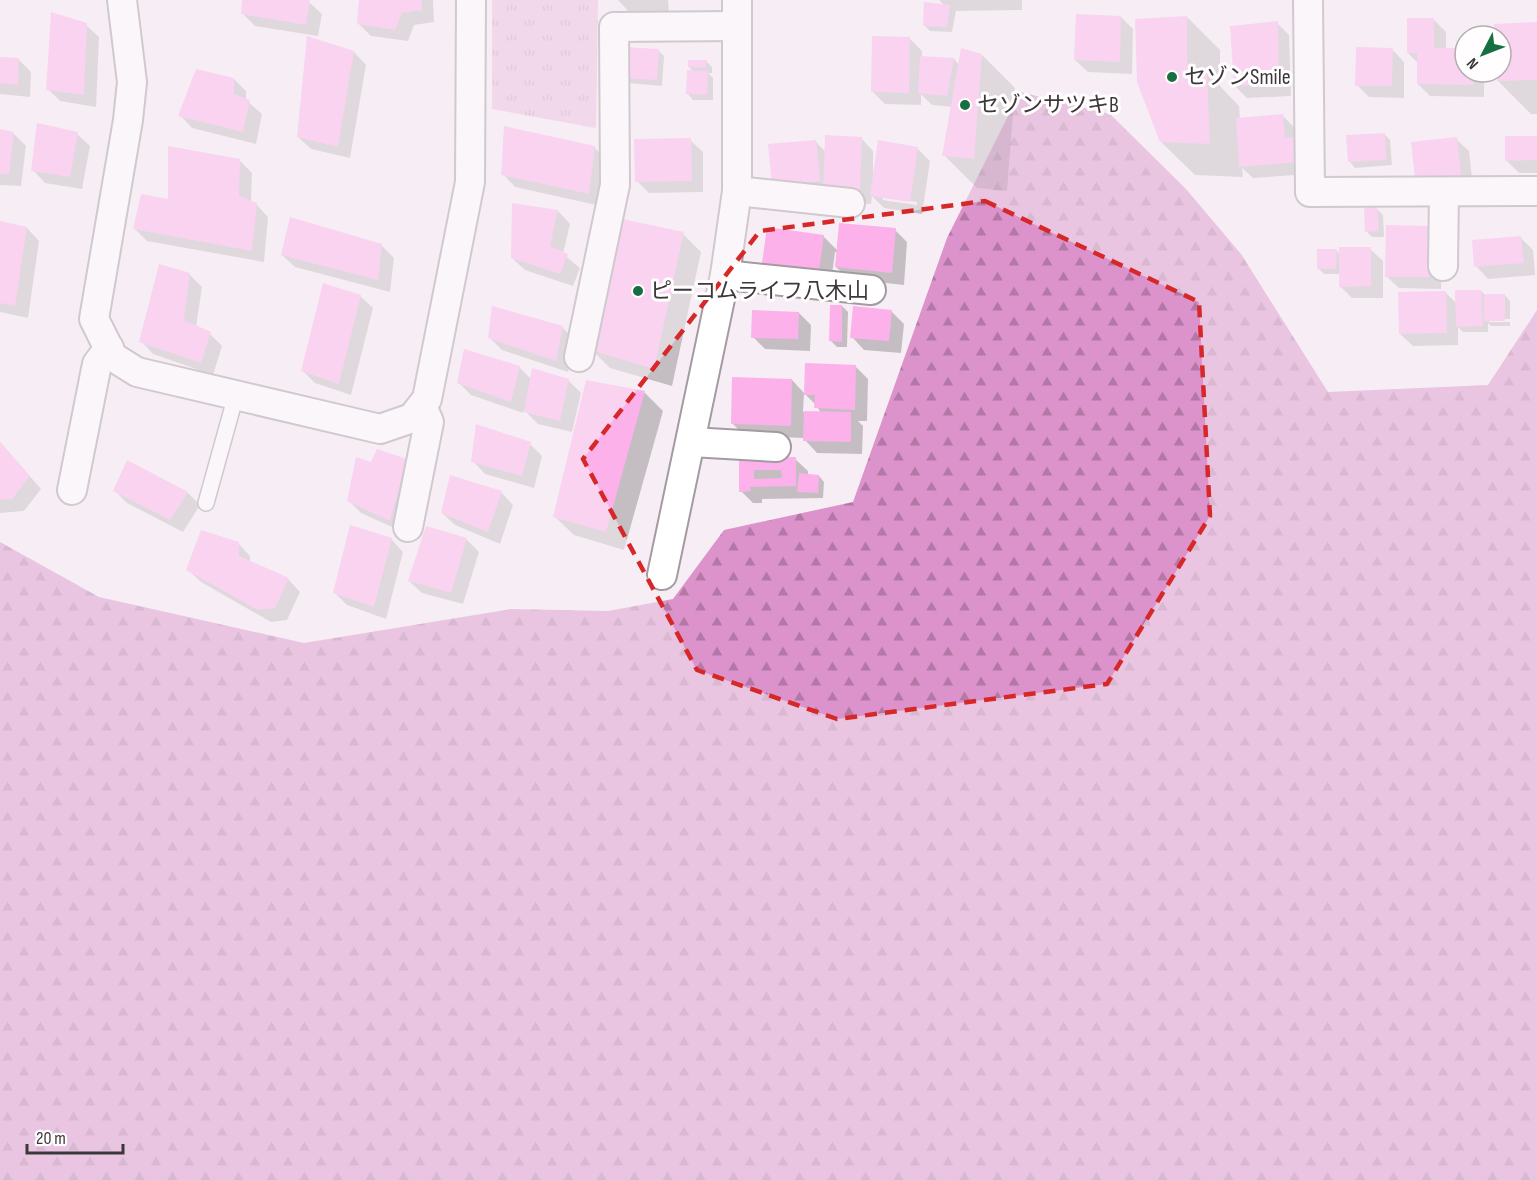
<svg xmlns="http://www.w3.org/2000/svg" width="1537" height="1180" font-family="'Sofia Sans Condensed','Noto Sans JP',sans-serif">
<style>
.forest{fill:url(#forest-firs)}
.park{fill:url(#park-tufts)}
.shadow{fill:#0003;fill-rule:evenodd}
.building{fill:#fcb1eb;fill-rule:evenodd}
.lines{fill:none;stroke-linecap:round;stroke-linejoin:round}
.lane-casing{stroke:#a39ba1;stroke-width:18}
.street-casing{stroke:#a39ba1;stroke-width:32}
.lane{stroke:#fff;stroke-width:15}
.street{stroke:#fff;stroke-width:28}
.marked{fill:none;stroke:#d62828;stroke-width:4.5;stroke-dasharray:12 8;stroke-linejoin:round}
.poi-dot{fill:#176e41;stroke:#fffdfe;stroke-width:2}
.labels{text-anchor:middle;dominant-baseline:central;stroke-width:6;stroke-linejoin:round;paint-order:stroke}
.poi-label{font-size:22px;fill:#3b383a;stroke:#fffdfe;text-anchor:start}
</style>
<defs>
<pattern id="forest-firs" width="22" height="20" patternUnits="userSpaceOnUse" patternTransform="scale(1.5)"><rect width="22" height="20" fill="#dc92cb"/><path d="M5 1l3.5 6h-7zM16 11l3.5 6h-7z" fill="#b478a6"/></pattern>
<pattern id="park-tufts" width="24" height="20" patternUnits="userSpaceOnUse" patternTransform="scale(1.5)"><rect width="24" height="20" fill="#ecbce0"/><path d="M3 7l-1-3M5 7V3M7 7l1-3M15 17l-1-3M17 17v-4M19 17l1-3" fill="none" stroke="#cba2c1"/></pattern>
</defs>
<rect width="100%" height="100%" fill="#f6eef4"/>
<polygon class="forest" points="1020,92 1110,114 1186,189 1241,254 1328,392 1488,385 1537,310 1537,1180 0,1180 0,542 99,597 304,643 511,609 608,611 673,599 724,530 853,502 947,238"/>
<polygon class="park" points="492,0 598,0 596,128 492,109"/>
<g class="shadow">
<polygon points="243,0 305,0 309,2 322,14 318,36 255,26 243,14"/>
<polygon points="361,0 433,0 434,22 414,25 408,41 371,36 359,24"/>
<polygon points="618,0 668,0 669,12 630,13"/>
<polygon points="939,0 1022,0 1022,10 956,11 952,32 930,31 924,25 945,6"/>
<polygon points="1121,17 1133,29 1132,74 1088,72 1075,60"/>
<polygon points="1187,17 1220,50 1220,86 1239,106 1240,119 1282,115 1295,128 1296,139 1310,174 1253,178 1242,168 1243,177 1195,175 1161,142"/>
<polygon points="1434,20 1446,32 1446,49 1465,50 1465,72 1484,72 1484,97 1430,96 1418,84 1418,63 1408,53"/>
<polygon points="1277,23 1289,35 1291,96 1247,98 1235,86"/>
<polygon points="1537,24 1537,114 1531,114 1498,81 1498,72 1501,72 1501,36 1496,36"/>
<polygon points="86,25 99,37 96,107 60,101 48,89"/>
<polygon points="909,38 922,51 922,57 954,59 959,65 982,55 1015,88 1007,191 977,188 944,155 952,107 932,105 921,94 921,105 885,104 872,91"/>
<polygon points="624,48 658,50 664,56 662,86 628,83"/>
<polygon points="1392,49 1404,62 1404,98 1369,97 1357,85"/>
<polygon points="354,52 366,65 350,158 311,149 298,137"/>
<polygon points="0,58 18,59 31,72 30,97 0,94"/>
<polygon points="706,61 712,67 712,73 708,73 713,78 713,100 693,100 688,94 694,72 689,67"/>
<polygon points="234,79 246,91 246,100 262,114 256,144 192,128 180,115"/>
<polygon points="0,130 13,133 26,146 21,186 0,185"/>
<polygon points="77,134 90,146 82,189 45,183 33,170"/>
<polygon points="1384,134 1390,140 1392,165 1355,168 1350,162"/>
<polygon points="1537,137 1537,173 1519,173 1507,161"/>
<path d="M 861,138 L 873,151 L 873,173 L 917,148 L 930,161 L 922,214 L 884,208 L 872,196 L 871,204 L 837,203 L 786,197 L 816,142 L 826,152 ZM 883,197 L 917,202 L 917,205 L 883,200 Z"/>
<polygon points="1456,139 1469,151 1474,196 1430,200"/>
<polygon points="690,140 703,152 703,192 649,193 637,181"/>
<polygon points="594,147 607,160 601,206 515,187 503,174"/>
<polygon points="239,160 252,173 251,202 256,204 268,217 264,262 147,241 134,228 169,201"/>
<polygon points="514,204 558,211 570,224 563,254 580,268 573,286 525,270 512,258"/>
<polygon points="1377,209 1383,215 1384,237 1372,237 1366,231"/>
<polygon points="0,222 27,228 39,241 28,318 0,312"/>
<polygon points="895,230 907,242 904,285 849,279 836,267 838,252 835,252 831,282 776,274 763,262 823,236 838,251"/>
<polygon points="683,234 701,252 672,386 610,368 592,350"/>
<polygon points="1520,237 1533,250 1535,275 1488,279 1476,266"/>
<polygon points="1442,239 1441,289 1399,288 1386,276"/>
<polygon points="382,246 394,258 390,292 295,267 282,255"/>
<polygon points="1370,249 1383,261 1383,298 1352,298 1340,286 1340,274 1324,274 1318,268 1336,250 1340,254"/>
<polygon points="189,274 202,287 196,327 210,334 222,346 213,375 153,354 141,341"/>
<polygon points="1481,291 1485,295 1505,295 1510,301 1510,319 1489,319 1489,322 1510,322 1510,326 1491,326 1488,323 1488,332 1463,332 1458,327 1458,345 1413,346 1400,334 1445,292 1457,304"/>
<polygon points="360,296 373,308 351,395 315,383 302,370"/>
<polygon points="842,306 848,312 847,347 837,347 831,341"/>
<polygon points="891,311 904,324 901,353 864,350 852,337"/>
<polygon points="799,313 811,325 810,351 765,349 753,337"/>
<polygon points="562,327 575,340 568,372 502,350 490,338"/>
<path d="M 855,366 L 868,379 L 867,421 L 858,421 L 863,426 L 862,454 L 817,453 L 805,440 L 805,438 L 745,436 L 732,423 L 792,380 L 805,394 ZM 804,393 L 816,405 L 821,413 L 803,412 Z"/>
<polygon points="519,367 532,380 569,381 581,393 572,432 538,424 524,410 523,413 471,395 458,382"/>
<polygon points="587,382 645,393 663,411 624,550 574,535 555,517"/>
<polygon points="0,442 41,489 24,511 0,513"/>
<polygon points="530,444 542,456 534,488 485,474 473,461"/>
<polygon points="795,459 808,471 808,475 819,476 824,482 823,498 762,499 762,503 753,503 741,491 740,460"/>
<polygon points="406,461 419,473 403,532 361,513 349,501 372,464"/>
<polygon points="127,462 188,493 200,505 183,532 127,503 115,491"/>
<polygon points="501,492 513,505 500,544 455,525 442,513"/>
<polygon points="391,539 403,552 386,619 347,605 335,593"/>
<polygon points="466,539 479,552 463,604 422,593 409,581"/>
<polygon points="238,543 250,556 250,563 288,579 300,592 287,620 271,622 201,582 188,570"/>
</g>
<g class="building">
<polygon points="242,0 309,0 310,1 306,25 241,14"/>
<polygon points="359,0 422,0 422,10 402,13 395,30 357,24"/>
<polygon points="924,2 950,5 947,27 923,26"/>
<polygon points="51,12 87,23 84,95 46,90"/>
<polygon points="1076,14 1121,16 1120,62 1074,60"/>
<polygon points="1187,16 1187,69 1207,72 1210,144 1160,142 1137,82 1135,19"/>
<polygon points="1407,18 1434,18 1434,48 1465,48 1465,72 1473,72 1473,85 1417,84 1417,53 1407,53"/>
<polygon points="1278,21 1279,84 1234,86 1230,26"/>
<polygon points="1537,22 1537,80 1497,81 1496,72 1501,72 1501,36 1495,36 1494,24"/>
<polygon points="307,36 354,51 338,147 297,137"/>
<polygon points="872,36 910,37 909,93 871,92"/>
<polygon points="623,47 659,49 657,80 621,78"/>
<polygon points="1356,47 1393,48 1392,86 1355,86"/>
<polygon points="961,48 982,54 974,159 942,156"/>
<polygon points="920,56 954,58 947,96 918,93"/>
<polygon points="0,57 19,58 18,85 0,83"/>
<polygon points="688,60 707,60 706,68 688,67"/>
<polygon points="196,69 234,78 234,94 250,100 243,132 178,116"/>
<polygon points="687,70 708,71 707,95 686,94"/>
<polygon points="1283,114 1285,138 1296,137 1298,162 1239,167 1236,118"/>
<polygon points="37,123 78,132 70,177 31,171"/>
<polygon points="504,126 595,146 589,194 501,175"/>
<polygon points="0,129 14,132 9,174 0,174"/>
<polygon points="1385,133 1386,160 1348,162 1346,135"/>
<polygon points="825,135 862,137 860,192 823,191"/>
<polygon points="1505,136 1537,136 1537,160 1505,161"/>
<polygon points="1457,137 1462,184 1416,188 1411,142"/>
<polygon points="691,138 692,181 635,182 634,139"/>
<polygon points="816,140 820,181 772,185 768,144"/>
<polygon points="878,140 918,147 910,202 870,196"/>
<polygon points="168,146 240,159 239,196 257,203 252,251 133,229 141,194 168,199"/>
<polygon points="512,203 558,210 550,246 568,254 560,274 511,258"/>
<polygon points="1377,207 1379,231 1365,232 1364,208"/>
<polygon points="290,217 382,244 378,280 281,255"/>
<polygon points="622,219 684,232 654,369 590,350"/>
<polygon points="0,221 27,227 15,306 0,303"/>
<polygon points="839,223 896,228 892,273 835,267"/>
<polygon points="1386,225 1430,226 1429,277 1385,277"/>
<polygon points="767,227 824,235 819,270 762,263"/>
<polygon points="1521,236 1524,263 1474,267 1472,240"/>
<polygon points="1339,247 1371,247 1371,286 1339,287"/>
<polygon points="1317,249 1337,249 1336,269 1317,269"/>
<polygon points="159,264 190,273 184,320 211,332 201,363 139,342"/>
<polygon points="323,283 361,295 339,384 301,371"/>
<polygon points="1455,290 1481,290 1483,326 1456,327"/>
<polygon points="1446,291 1447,333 1399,334 1398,292"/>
<rect x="1484" y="294" width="21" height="27"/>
<polygon points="830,305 842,305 842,342 829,341"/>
<polygon points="492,306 563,326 556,361 488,338"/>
<polygon points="853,306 892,310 889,341 850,338"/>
<polygon points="752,310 799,312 798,339 751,338"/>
<polygon points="464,349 520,366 511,402 457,383"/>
<polygon points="805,363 856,365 855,410 814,408 815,395 804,395"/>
<polygon points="532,368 569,379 560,421 524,412"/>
<polygon points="732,377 792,379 791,426 731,424"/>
<polygon points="586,380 645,391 606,532 553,517"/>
<polygon points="804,411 851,412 851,442 803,441"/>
<polygon points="476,424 531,442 522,476 471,462"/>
<polygon points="0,442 30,476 12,499 0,500"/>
<polygon points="377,449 407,459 390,521 347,501 356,457 371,462"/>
<path d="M 796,457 L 796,486 L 750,487 L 751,491 L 739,492 L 739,458 ZM 754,470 L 781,470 L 782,478 L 754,479 Z"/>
<polygon points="127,460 188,492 170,520 113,491"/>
<polygon points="799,473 819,475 818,493 797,492"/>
<polygon points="450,475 502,491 488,532 441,513"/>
<polygon points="350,525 392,538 374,607 333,593"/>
<polygon points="426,526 467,538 451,593 408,581"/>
<polygon points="201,530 239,542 239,556 289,578 275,608 258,610 186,570"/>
</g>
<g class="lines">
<g class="lane-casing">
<polyline id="lane" points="206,503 236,395"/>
</g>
<g class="street-casing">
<g id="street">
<polyline points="122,0 132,82 128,120 94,319 113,357 137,372 380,429 412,418 427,399 470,182 471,0"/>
<polyline points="1308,0 1310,192 1537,191"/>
<polyline points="737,191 850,203"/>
<polyline points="1443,266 1444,192"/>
<polyline points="725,275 871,290"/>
<polyline points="579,357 615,185 614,27 737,26"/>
<polyline points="691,442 776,447"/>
<polyline points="72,490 97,364 109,348"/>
<polyline points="408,527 429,422 422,406"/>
<polyline points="662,575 725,275 737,191 737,0"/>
</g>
</g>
<use href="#lane" class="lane"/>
<use href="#street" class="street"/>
</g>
<path d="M0 0H1537V1180H0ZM 985,201 L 1199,302 L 1210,516 L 1107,684 L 837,719 L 697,670 L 583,459 L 760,231 Z" fill="#f6eef4" fill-opacity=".55" fill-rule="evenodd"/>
<path class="marked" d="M 985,201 L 1199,302 L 1210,516 L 1107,684 L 837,719 L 697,670 L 583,459 L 760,231 Z"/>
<g class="poi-dot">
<circle cx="1172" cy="77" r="6"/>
<circle cx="965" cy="105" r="6"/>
<circle cx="638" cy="291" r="6"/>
</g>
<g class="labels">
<g class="poi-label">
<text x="1184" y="77">セゾンSmile</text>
<text x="977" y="105">セゾンサツキB</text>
<text x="650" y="291">ピーコムライフ八木山</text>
</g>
</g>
<g transform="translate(1483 54) rotate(228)"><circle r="28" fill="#fffdfe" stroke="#b1aeb0" stroke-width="1.5"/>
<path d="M0-4.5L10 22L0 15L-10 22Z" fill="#176e41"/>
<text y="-9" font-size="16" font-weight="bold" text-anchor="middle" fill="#3b383a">N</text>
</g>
<path d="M27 1144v9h96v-9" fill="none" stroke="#3b383a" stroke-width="3"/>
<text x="36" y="1144" font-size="18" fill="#3b383a" stroke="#fffdfe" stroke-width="4.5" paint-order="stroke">20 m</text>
</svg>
